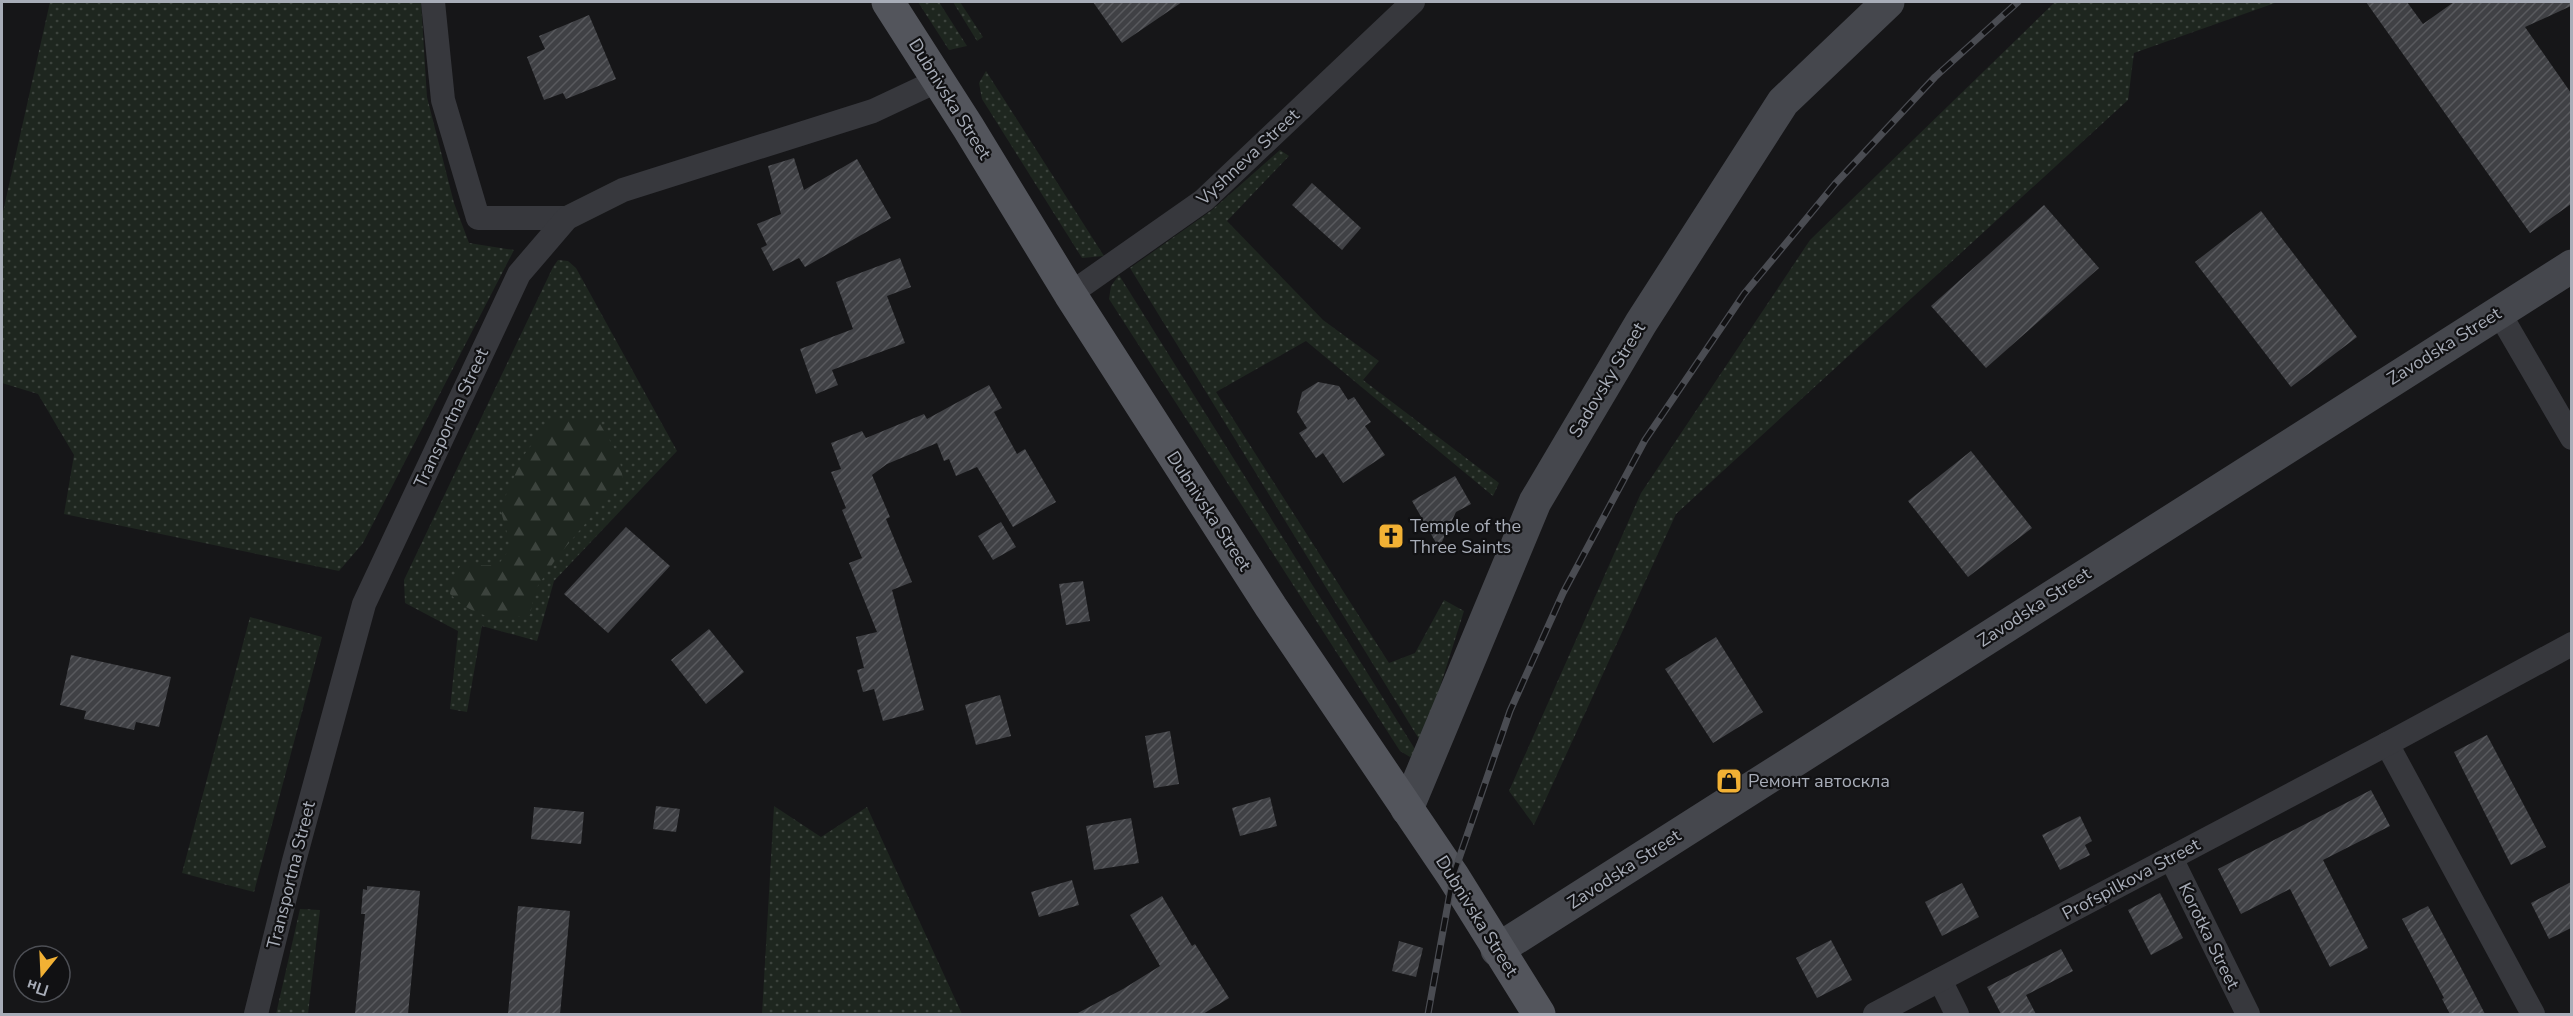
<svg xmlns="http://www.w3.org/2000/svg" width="2573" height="1016" font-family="'Nunito Sans',sans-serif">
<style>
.grass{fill:url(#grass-dots)}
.forest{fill:url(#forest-firs)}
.building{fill:url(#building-hatch)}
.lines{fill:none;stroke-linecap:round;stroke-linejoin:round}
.street{stroke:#37383d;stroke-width:24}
.secondary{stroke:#45474d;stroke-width:33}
.primary{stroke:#53555c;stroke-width:33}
.rail-casing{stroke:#4a4c52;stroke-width:7}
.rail{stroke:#111113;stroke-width:4.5;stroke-dasharray:14;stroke-linecap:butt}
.labels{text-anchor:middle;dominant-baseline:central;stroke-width:4.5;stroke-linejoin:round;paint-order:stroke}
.street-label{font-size:18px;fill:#a8adb8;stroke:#111113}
.poi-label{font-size:18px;fill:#a8adb8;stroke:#111113;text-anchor:start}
</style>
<defs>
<pattern id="grass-dots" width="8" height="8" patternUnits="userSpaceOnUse" patternTransform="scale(1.5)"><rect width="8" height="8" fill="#1e261f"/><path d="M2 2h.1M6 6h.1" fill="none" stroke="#3c433d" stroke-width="1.8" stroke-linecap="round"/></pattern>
<pattern id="forest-firs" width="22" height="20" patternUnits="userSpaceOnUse" patternTransform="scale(1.5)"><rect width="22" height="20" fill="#1e261f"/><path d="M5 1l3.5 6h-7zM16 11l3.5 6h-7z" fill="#3c433d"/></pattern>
<pattern id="building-hatch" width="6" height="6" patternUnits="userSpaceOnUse" patternTransform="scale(1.5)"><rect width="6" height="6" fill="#404145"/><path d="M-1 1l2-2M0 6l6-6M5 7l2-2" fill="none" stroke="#595a5e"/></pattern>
</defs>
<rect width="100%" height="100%" fill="#161618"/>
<g class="grass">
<polygon points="50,2 421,2 427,97 454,203 469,243 514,250 363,543 339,571 64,514 74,455 38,394 2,383 2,216"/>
<polygon points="918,2 939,2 967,46 949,50"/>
<polygon points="953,2 960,2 983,37 977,41"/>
<polygon points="2055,2 2275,3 2134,53 2128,100 1676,514 1534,825 1509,791 1641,493 1810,240"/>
<polygon points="986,71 1104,256 1082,258 982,99 979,83"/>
<polygon points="1280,150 1289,156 1227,221 1323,320 1379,361 1363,380 1499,483 1493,496 1306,341 1216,392 1389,663 1415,653 1444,600 1464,611 1422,744 1130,268 1212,210"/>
<polygon points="558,260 568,261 576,268 677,451 554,581 537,641 482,626 467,712 450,709 458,631 405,603 404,580 553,267"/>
<polygon points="1119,275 1418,754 1410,757 1400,751 1109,299 1111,286"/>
<polygon points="250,617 322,637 254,892 182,873"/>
<polygon points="774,806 821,837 867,807 962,1014 762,1014"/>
<polygon points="300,909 320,910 308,1014 276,1014"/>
</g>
<path class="forest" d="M 551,419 L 597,419 L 619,456 L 623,479 L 558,556 L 535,590 L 530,615 C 497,621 475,618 450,594 L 452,578 L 461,565 L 498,565 L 511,547 L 500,508 L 524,455 Z"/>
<g class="building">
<polygon points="1093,2 1182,2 1122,43"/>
<polygon points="2366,2 2407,2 2423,24 2454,2 2571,2 2571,6 2525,27 2571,93 2571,204 2530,233"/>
<polygon points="589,15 616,79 566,99 563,93 544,100 527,57 545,49 539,36"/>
<polygon points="794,158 804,190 857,159 891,218 805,267 799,258 773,271 761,248 767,245 757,224 781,214 768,166"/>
<polygon points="1312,183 1361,228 1342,250 1292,205"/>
<polygon points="2044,205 2099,268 1986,368 1931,306"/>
<polygon points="2261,211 2357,337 2291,387 2195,262"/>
<polygon points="900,258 911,287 887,296 905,343 832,370 838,385 816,394 800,349 853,329 836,282"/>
<polygon points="1318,382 1339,386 1348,400 1354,397 1371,422 1365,426 1385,455 1343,483 1323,453 1316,458 1299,433 1307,428 1297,412 1302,392"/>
<polygon points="989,385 1002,408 994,412 1017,454 1025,449 1056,502 1013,527 977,467 956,476 949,459 944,461 937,443 887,464 872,475 890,517 886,519 912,582 892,590 924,710 883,721 874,689 863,692 857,670 864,668 856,637 877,632 849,563 862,558 842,510 846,508 831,472 841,469 831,443 862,431 866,438 924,414 927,419"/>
<polygon points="1971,451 2032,528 1968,577 1908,501"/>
<polygon points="1455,476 1471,504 1456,512 1439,548 1412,501"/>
<polygon points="1001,522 1016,547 993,560 978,536"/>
<polygon points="626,527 670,566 608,633 564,594"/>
<polygon points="1083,581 1090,621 1066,625 1059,584"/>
<polygon points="709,629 744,672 706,704 671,660"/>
<polygon points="1716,637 1763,712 1713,743 1665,669"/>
<polygon points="71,655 171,677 159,727 136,722 134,730 84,719 86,711 60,705"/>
<polygon points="1000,695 1011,736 976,745 965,705"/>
<polygon points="1170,731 1179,784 1154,788 1145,736"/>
<polygon points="2487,735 2546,847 2511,865 2454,752"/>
<polygon points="2371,790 2390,826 2323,860 2368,948 2330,967 2290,889 2241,914 2218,869"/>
<polygon points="1270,797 1277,826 1240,836 1232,808"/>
<polygon points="656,806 680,809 676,832 653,829"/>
<polygon points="534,807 584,812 581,844 531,839"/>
<polygon points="2080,816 2092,841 2085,845 2090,855 2060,870 2042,835"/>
<polygon points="1131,818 1139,863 1094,870 1086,826"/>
<polygon points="1072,880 1079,905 1039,917 1031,892"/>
<polygon points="2571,882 2571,928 2549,939 2531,903"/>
<polygon points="1962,883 1979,917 1942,936 1925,902"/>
<polygon points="367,886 420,891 408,1014 355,1014 365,914 361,914 363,889 367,890"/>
<polygon points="2160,893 2183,938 2151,955 2128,910"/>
<polygon points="1162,896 1192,946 1195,944 1229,998 1203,1014 1076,1014 1123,989 1160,966 1130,915"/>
<polygon points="518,906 570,911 560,1014 508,1014"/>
<polygon points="2428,906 2458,962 2485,1014 2450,1014 2442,999 2444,998 2402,919"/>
<polygon points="1831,940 1852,980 1817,998 1796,958"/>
<polygon points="1399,941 1423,948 1416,977 1392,971"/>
<polygon points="2061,949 2073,971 2026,995 2036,1014 2001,1014 1987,987"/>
</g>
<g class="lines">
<g class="street">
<polyline points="433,2 443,100 478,218 567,218"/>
<polyline points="1070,294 1204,200 1413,2"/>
<polyline points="2498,311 2572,438"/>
<polyline points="2387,744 2533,1014"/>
<polyline points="2171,858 2248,1014"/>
<polyline points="1940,980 1957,1014"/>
<polyline points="256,1014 294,861 364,604 519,274 567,218 623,190 873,111 939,80"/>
<polyline points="1875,1014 2387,744 2572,644"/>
</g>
<g class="secondary">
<polyline points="1407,809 1535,502 1641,323 1783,102 1888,2"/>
<polyline points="1497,950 2572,266"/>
</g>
<polyline class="primary" points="888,2 968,127 1070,294 1271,607 1453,876 1539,1014"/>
<g class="rail-casing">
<polyline id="rail" points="1428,1014 1453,876 1510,711 1563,593 1645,440 1744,294 1835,184 1935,77 2018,2"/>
</g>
<use href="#rail" class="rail"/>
</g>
<defs>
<g id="church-square" transform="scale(1.35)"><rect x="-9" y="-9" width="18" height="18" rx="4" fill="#f2b134" stroke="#111113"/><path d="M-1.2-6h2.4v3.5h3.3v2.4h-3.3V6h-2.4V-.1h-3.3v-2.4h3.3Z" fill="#111"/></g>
<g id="shop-square" transform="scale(1.35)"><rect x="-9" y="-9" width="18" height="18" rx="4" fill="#f2b134" stroke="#111113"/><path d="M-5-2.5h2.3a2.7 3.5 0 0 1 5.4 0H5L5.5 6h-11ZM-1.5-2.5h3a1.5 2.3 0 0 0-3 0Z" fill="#111"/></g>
</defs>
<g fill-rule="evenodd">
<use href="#church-square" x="1391" y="536"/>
<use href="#shop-square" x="1729" y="781"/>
</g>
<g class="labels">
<g class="street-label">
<text transform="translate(950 99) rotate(58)">Dubnivska Street</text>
<text transform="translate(1248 157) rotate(-43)">Vyshneva Street</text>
<text transform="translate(2444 346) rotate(-32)">Zavodska Street</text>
<text transform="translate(1607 380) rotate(-59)">Sadovsky Street</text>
<text transform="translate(451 418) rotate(-65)">Transportna Street</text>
<text transform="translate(1209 511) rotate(57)">Dubnivska Street</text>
<text transform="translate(2034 607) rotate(-33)">Zavodska Street</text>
<text transform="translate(1624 869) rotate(-33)">Zavodska Street</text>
<text transform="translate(291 875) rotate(-76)">Transportna Street</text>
<text transform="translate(2131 879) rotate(-28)">Profspilkova Street</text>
<text transform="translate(1477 916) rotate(58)">Dubnivska Street</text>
<text transform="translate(2209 936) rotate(64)">Korotka Street</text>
</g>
<g class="poi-label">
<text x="1410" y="526">Temple of the<tspan x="1410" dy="21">Three Saints</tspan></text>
<text x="1748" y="781">Ремонт автоскла</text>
</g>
</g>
<rect width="2573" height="1016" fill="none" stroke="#a8adb8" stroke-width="6"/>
<g transform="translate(42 974) rotate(198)"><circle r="28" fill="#111113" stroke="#4d4f55" stroke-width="1.5"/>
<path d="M0-4.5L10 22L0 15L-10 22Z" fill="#f2b134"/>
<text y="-9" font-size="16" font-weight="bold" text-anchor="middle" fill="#a8adb8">Пн</text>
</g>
</svg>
